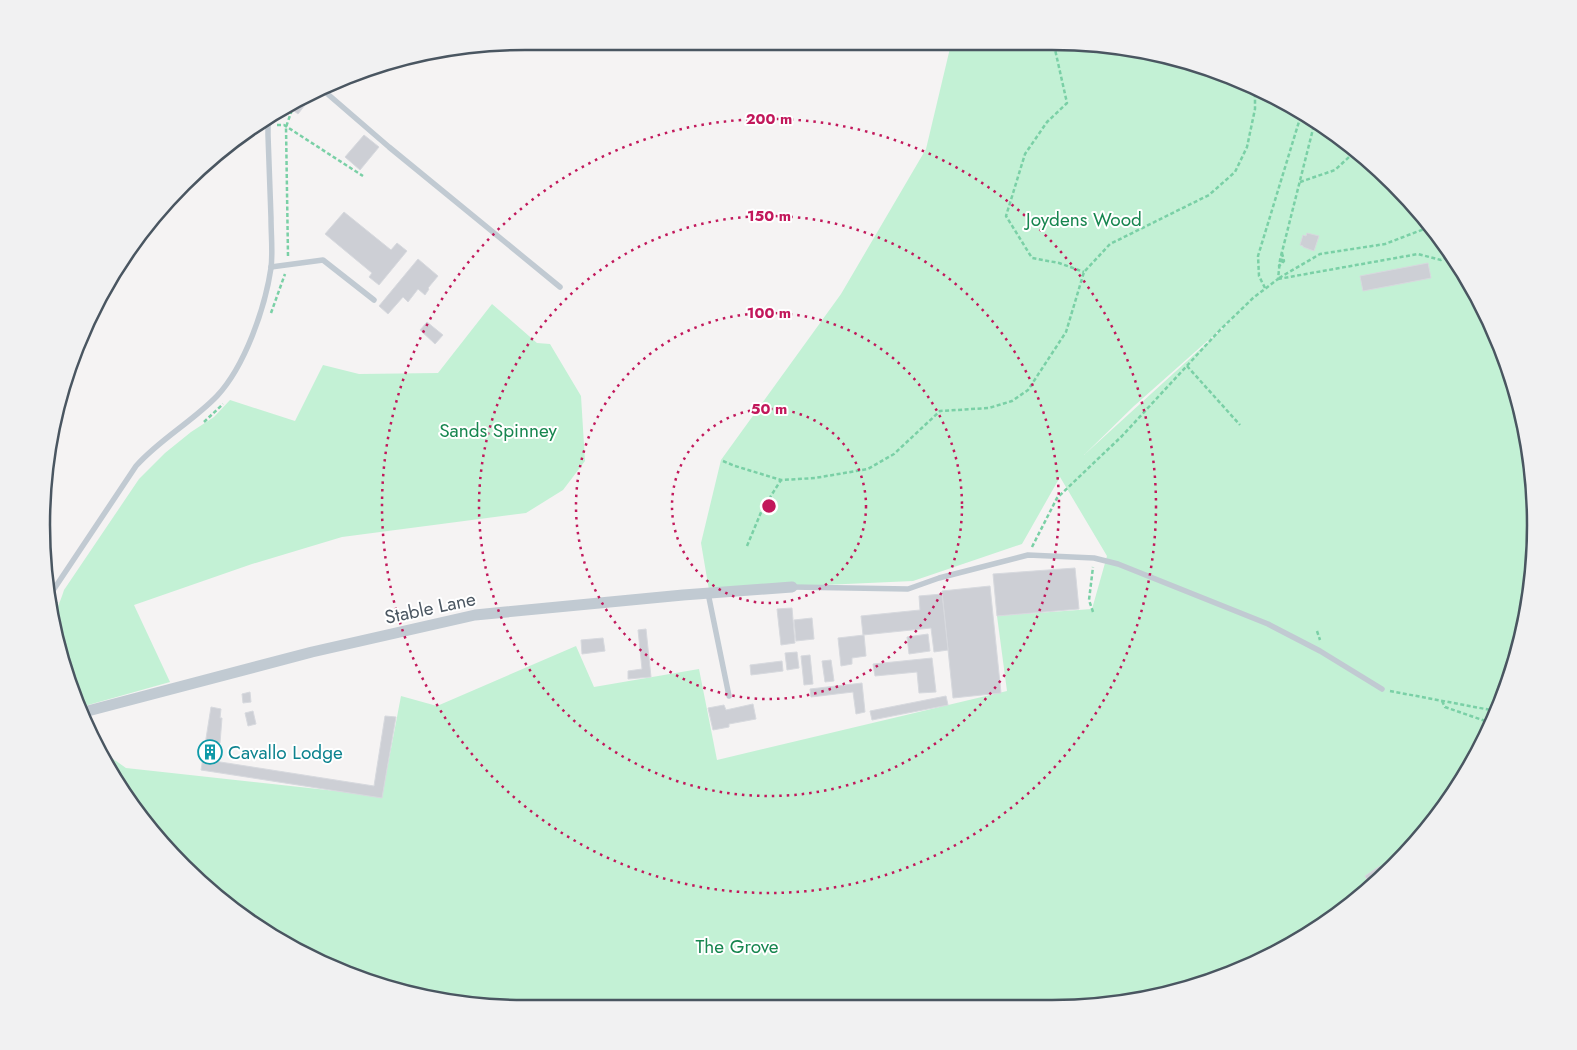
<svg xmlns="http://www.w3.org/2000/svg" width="1577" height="1050" font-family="Jost,sans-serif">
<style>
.green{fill:#c3f1d5;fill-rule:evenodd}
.building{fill:#cdcfd5;stroke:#d7d9de}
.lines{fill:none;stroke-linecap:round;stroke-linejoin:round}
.path{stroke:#7ad0a6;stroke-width:2.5;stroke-dasharray:4 2.5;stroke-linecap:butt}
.lane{stroke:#c1cad2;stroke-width:5.5}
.street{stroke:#c1cad2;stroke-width:11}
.ring{fill:none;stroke:#c2185b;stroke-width:2.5;stroke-dasharray:2.5 5}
.labels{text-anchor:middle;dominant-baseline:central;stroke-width:4;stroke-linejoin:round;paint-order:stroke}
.park-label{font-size:19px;fill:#17864f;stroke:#fff}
.street-label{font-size:19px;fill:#4a5661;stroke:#fff}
.culture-label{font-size:19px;fill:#0d838f;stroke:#fff;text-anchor:start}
.rim{fill:none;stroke:#4a5661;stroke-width:2.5}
.centre{fill:#c2185b;stroke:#fff;stroke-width:2.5}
.ring-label{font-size:15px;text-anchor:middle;font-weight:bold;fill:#c2185b;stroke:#fff;stroke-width:4;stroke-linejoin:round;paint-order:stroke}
</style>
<rect width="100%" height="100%" fill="#f5f3f3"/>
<g class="green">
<path d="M 951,44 L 1115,45 L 1266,91 L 1371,161 L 1436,231 L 1486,311 L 1519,400 L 1535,494 L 1532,588 L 1510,681 L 1471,767 L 1416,844 L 1346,909 L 1266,959 L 1177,992 L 1083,1008 L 462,1005 L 311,959 L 206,889 L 106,767 L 99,749 L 126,768 L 382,796 L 401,696 L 437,706 L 576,646 L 594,687 L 699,669 L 717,760 L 1007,691 L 997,616 L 1092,609 L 1107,556 L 1060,477 L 1022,544 L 913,581 L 709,590 L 701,543 L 721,460 L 841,294 L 926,149 ZM 1231,320 L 1232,320 L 1084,455 L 1134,406 Z"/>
<path d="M 492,304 L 537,343 L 550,344 L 581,396 L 585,461 L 563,490 L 526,513 L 342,537 L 252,564 L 134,605 L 170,682 L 81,707 C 69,677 48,642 57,609 C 59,603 62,597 64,590 L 139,479 L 165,453 L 191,432 L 214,417 L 230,400 L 295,421 L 323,365 L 359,374 L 438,373 Z"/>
</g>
<g class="building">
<polygon points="301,102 305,105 298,114 294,111"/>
<polygon points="364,135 379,147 360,170 345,157"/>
<polygon points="344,212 391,250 397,243 407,251 379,285 369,277 372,273 325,234"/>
<polygon points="1307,233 1319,236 1314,251 1303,247 1303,246 1300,245 1303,235 1306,236"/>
<polygon points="418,259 438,276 428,288 429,289 425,295 418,289 408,302 403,297 388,314 379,306"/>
<polygon points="1428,263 1431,278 1363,291 1360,276"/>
<polygon points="427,322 443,335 435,344 420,330"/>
<polygon points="1075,568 1079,609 997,616 993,574"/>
<polygon points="990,586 1001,693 953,698 942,591"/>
<polygon points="942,594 948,650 934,652 931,628 863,635 861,616 920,610 919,596"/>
<polygon points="792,608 795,643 781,645 777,609"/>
<polygon points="812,618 814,639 796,641 794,620"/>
<polygon points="646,629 651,677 628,679 628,671 642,669 638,630"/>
<polygon points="928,634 930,651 909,654 907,637"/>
<polygon points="864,635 866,656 852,658 852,664 841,666 838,638"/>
<polygon points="603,638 605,651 582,654 581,640"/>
<polygon points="797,652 799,668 787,670 785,653"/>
<polygon points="810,655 813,684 804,685 801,656"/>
<polygon points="932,658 936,692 919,693 917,672 875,676 873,664"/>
<polygon points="831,660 834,681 825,682 822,661"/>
<polygon points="782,661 783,671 751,675 750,665"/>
<polygon points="862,683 865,712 856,714 853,692 811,697 810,689"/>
<polygon points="250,692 251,702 243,703 242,694"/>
<polygon points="946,696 948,705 872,720 870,711"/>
<polygon points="753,704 756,719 729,724 729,727 713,730 708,708 724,705 726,710"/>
<polygon points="211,707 221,709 220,718 222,718 220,743 217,743 214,761 374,786 385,716 396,717 382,798 201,770"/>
<polygon points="253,711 256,724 248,726 245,713"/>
<polygon points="1380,866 1385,873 1371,886 1365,876"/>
</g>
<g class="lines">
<g class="path">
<polyline points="1054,45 1067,103 1047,122 1025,154 1006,216 1032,258 1059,263 1084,272"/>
<polyline points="277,125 284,125 363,176"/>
<polyline points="1300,182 1335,170 1349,157 1359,153"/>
<polygon points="1282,253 1284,261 1279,266 1282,261"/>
<polyline points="288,256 286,127 294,104"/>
<polyline points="1279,278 1320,254 1385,244 1432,226"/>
<polyline points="1278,279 1418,254 1441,260 1451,255"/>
<polyline points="1265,288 1259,276 1258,256 1301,115"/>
<polyline points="271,313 285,274"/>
<polyline points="1187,366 1240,425"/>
<polyline points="204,422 223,404"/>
<polyline points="723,461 735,466 781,480 815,478 868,469 894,454 940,411 989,408 1012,401 1028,390 1066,332 1084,272 1110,244 1209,195 1235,172 1247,147 1255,109 1255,88"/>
<polyline points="747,546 762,510 781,480"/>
<polyline points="1032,547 1057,498 1122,436 1220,330 1253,298 1278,279 1280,260 1313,129 1316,125"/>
<polyline points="54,612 57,600"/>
<polyline points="1093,612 1089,600 1093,567"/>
<polyline points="1317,631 1320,640"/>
<polyline points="1390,691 1496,711"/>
<polyline points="1442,701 1445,707 1491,723"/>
</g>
<g class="lane">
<polyline points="323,90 389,147 560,287"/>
<polyline points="271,267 323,260 374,300"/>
<polyline points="792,587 908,589 939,578 1028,555 1094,558 1118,564 1268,624 1320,651 1382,689"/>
<path d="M 52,592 L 136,466 C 160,439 192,422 217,396 C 245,366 265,308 271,268 C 273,252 271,235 271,218 C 270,190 269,163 268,135 L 268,126 L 272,115"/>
<polyline points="708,593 729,696"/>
</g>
<polyline class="street" points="84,712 312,652 475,615 683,595 792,587"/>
</g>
<g class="ring">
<circle cx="769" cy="506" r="97"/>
<circle cx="769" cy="506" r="193"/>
<circle cx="769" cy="506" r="290"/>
<circle cx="769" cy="506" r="387"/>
</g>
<defs>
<g id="building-ring" transform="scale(1.25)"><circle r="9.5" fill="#fff" stroke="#0f9aa8" stroke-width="1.5"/><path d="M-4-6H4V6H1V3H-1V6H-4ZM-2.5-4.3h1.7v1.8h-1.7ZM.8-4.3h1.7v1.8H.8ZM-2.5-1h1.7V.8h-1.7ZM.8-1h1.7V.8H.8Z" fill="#0f9aa8"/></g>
</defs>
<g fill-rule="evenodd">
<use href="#building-ring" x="210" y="752"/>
</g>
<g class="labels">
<g class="park-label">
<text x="1084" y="219">Joydens Wood</text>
<text x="498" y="430">Sands Spinney</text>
<text x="737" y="946">The Grove</text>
</g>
<g class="street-label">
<text transform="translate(430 608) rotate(-12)">Stable Lane</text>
</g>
<g class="culture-label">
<text x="228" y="752">Cavallo Lodge</text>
</g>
</g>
<path d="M0 0H1577V1050H0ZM525 50H1052A475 475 0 0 1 1527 525V525A475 475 0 0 1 1052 1000H525A475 475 0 0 1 50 525V525A475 475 0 0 1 525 50Z" fill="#f1f1f2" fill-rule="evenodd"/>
<path class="rim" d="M525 50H1052A475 475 0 0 1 1527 525V525A475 475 0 0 1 1052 1000H525A475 475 0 0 1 50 525V525A475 475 0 0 1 525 50Z"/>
<circle cx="769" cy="506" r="8" class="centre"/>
<g class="ring-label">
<text x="769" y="124">200 m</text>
<text x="769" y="221">150 m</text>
<text x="769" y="318">100 m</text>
<text x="769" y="414">50 m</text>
</g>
</svg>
